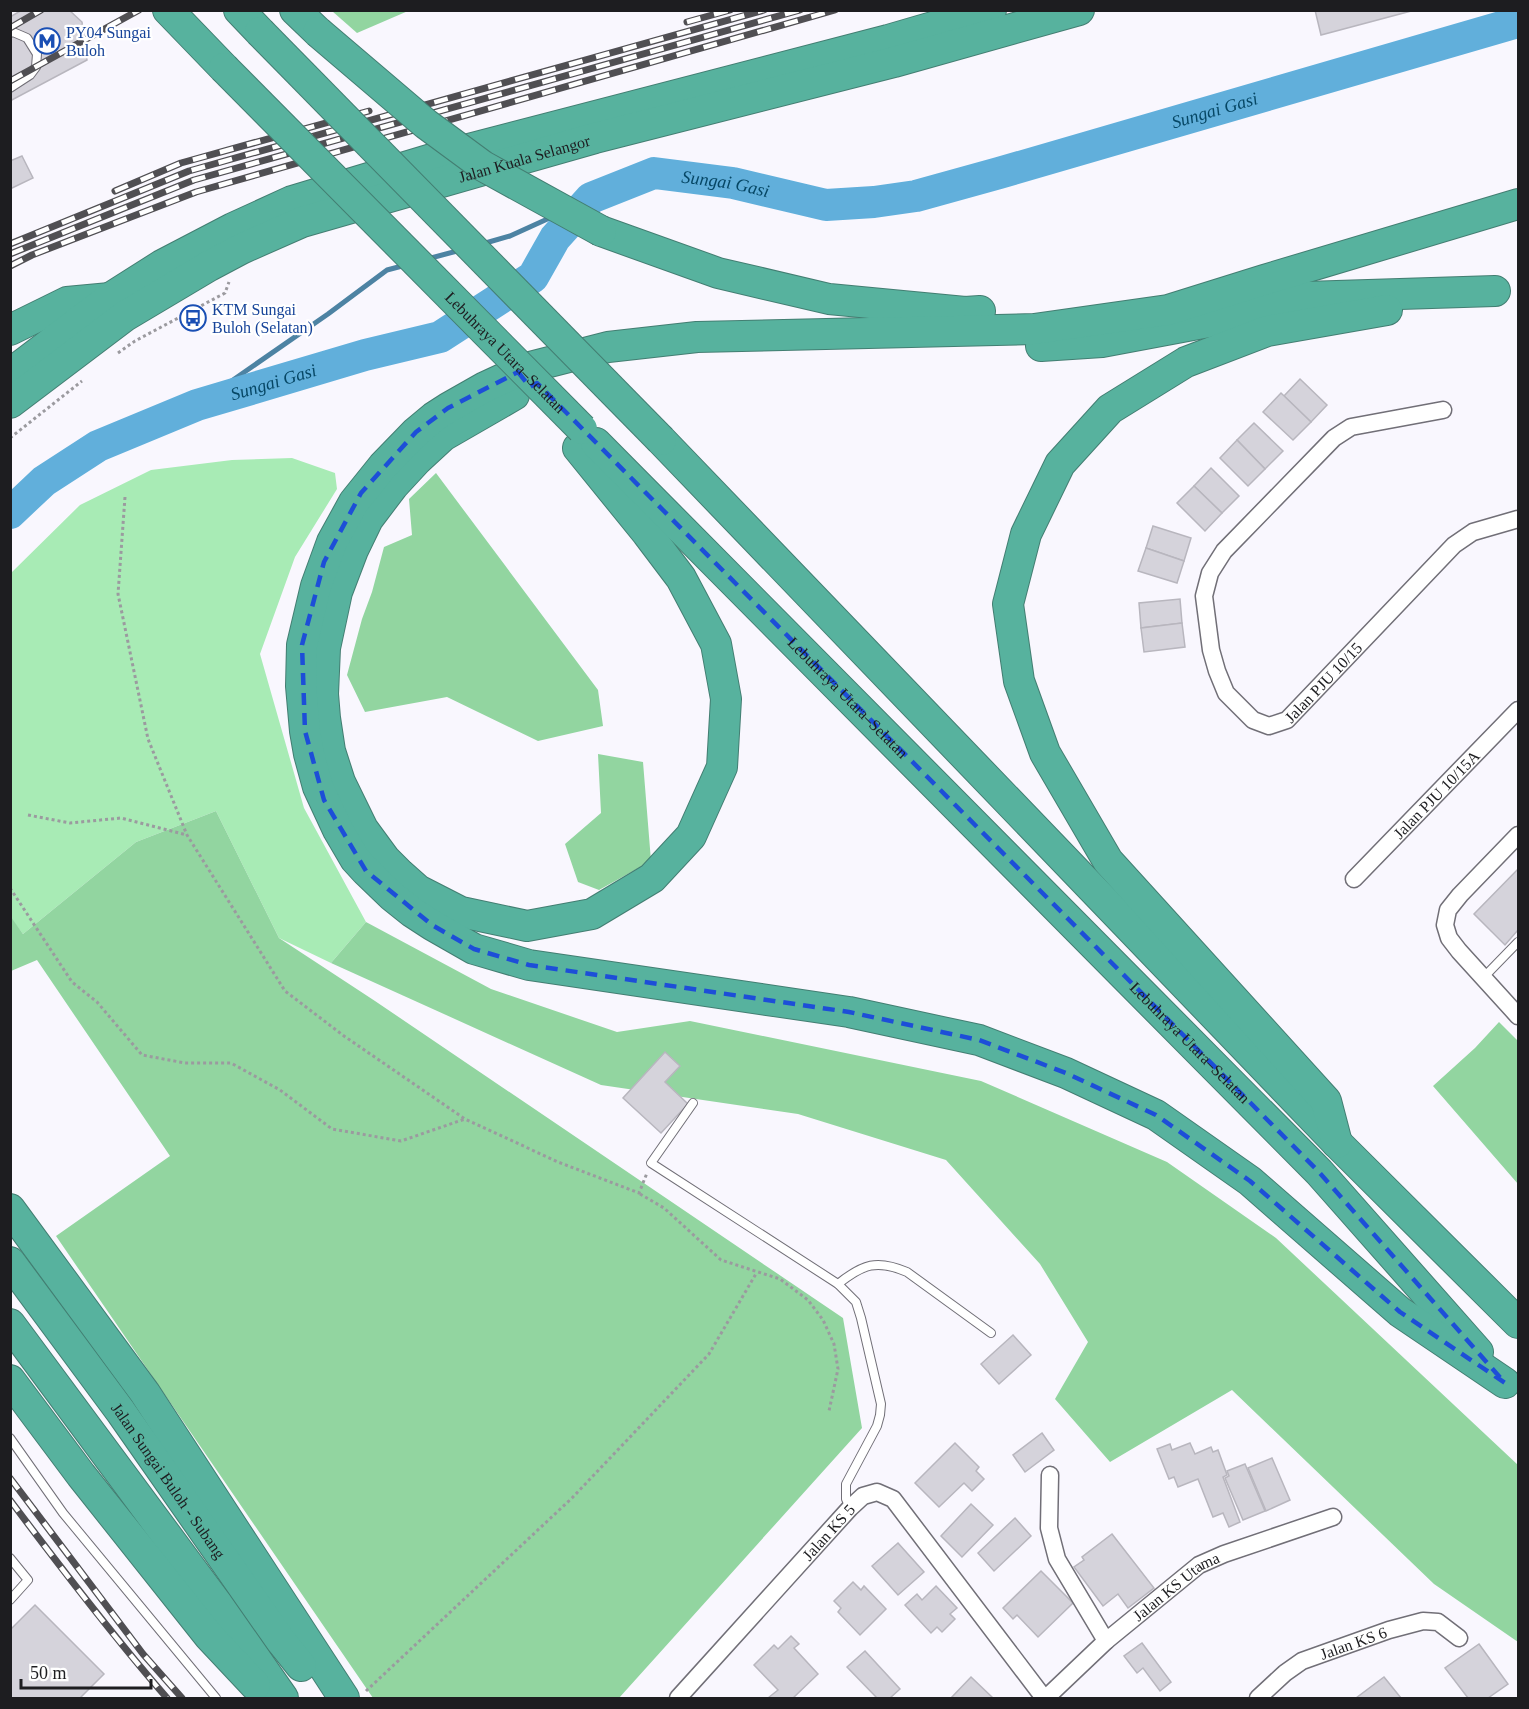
<svg xmlns="http://www.w3.org/2000/svg" width="1529" height="1709" font-family="Georgia,serif">
<style>
.green{fill:#a8ebb5}
.forest{fill:#92d5a0}
.lines{fill:none;stroke-linecap:round;stroke-linejoin:round}
.stream{stroke:#4d83a3;stroke-width:5}
.river{stroke:#61afdb;stroke-width:32}
.building{fill:#d5d3db;stroke:#b8b6be;stroke-width:1.5}
.lane-casing{stroke:#716f77;stroke-width:10}
.street-casing{stroke:#716f77;stroke-width:19}
.highway-casing{stroke:#437e72;stroke-width:32}
.path{stroke:#9b9a9f;stroke-width:3;stroke-dasharray:3 3;stroke-linecap:butt}
.lane{stroke:#fff;stroke-width:8}
.street{stroke:#fff;stroke-width:16}
.highway{stroke:#57b29e;stroke-width:30}
.rail-casing{stroke:#504f53;stroke-width:7}
.rail{stroke:#fff;stroke-width:4.5;stroke-dasharray:14;stroke-linecap:butt}
.highway-bridge-casing{stroke:#437e72;stroke-width:32;stroke-linecap:butt}
.highway-bridge{stroke:#57b29e;stroke-width:30}
.marked{fill:none;stroke:#1d4ed8;stroke-width:4.5;stroke-dasharray:12 8;stroke-linejoin:round}
.labels{text-anchor:middle;dominant-baseline:central;stroke-width:4.5;stroke-linejoin:round;paint-order:stroke}
.transit-label{font-size:16px;fill:#164399;stroke:#fff;text-anchor:start}
.street-label{font-size:16px;fill:#1d1d20;stroke:#fff}
.water-label{font-size:18px;font-style:italic;fill:#064765;stroke:#fff}
</style>
<rect width="100%" height="100%" fill="#f9f7fe"/>
<polygon class="green" points="292,458 335,473 337,489 295,557 260,654 304,808 366,922 331,963 279,938 216,811 136,842 23,934 10,917 10,574 80,505 151,470 232,460"/>
<g class="forest">
<polygon points="332,11 408,11 357,33"/>
<polygon points="436,473 598,690 603,726 538,741 447,697 365,712 347,675 362,619 372,592 384,547 412,535 409,499"/>
<polygon points="598,754 643,762 651,861 599,890 578,882 565,844 601,813"/>
<polygon points="216,811 279,938 375,1001 843,1318 862,1428 619,1698 373,1698 56,1236 170,1156 37,960 11,971 11,917 23,934 136,842"/>
<polygon points="366,922 491,989 617,1032 690,1021 981,1081 1167,1162 1276,1238 1518,1465 1518,1642 1434,1584 1232,1390 1110,1462 1055,1399 1088,1342 1040,1264 946,1160 798,1114 601,1085 331,963"/>
<polygon points="1499,1022 1518,1041 1518,1184 1433,1086 1475,1048"/>
</g>
<g class="lines">
<g class="stream">
<polyline points="576,205 591,198"/>
<polyline points="482,244 510,236 554,216"/>
<polyline points="427,259 461,250"/>
<polyline points="197,405 328,314 387,270 406,265"/>
</g>
<path class="river" id="s1" d="M 10,513 L 44,481 L 98,446 L 197,405 L 365,355 L 440,337 L 533,277 L 555,238 L 591,198 L 654,173 L 733,183 L 826,205 L 874,202 L 916,196 L 999,173 L 1518,22"/>
</g>
<g class="building">
<polygon points="22,10 69,10 82,22 87,60 10,101 10,17"/>
<polygon points="1315,10 1415,10 1321,35"/>
<polygon points="22,156 33,178 10,189 10,161"/>
<polygon points="1300,379 1327,405 1311,422 1284,396"/>
<polygon points="1281,393 1311,422 1293,440 1263,412"/>
<polygon points="1254,423 1283,451 1265,469 1237,440"/>
<polygon points="1237,440 1265,469 1248,486 1220,458"/>
<polygon points="1211,468 1239,496 1222,513 1194,486"/>
<polygon points="1194,486 1222,513 1205,531 1177,503"/>
<polygon points="1153,526 1191,538 1184,561 1146,548"/>
<polygon points="1146,548 1184,561 1177,583 1138,571"/>
<polygon points="1180,599 1182,623 1141,628 1139,603"/>
<polygon points="1182,623 1185,647 1144,652 1141,628"/>
<polygon points="1518,869 1518,930 1505,945 1474,914"/>
<polygon points="665,1052 680,1066 665,1082 688,1104 661,1133 623,1098"/>
<polygon points="1013,1335 1031,1355 999,1384 981,1364"/>
<polygon points="1042,1433 1054,1450 1025,1472 1013,1455"/>
<polygon points="955,1443 979,1467 976,1471 984,1479 972,1491 964,1483 939,1507 915,1483"/>
<polygon points="1190,1443 1195,1454 1211,1447 1213,1452 1218,1450 1227,1475 1223,1477 1240,1522 1229,1527 1223,1513 1213,1517 1198,1479 1178,1487 1174,1477 1169,1479 1157,1449 1170,1444 1172,1450"/>
<polygon points="1272,1458 1290,1500 1266,1511 1248,1468"/>
<polygon points="1245,1464 1265,1511 1243,1520 1225,1478 1229,1476 1227,1471"/>
<polygon points="971,1504 993,1525 962,1557 941,1536"/>
<polygon points="1015,1518 1031,1536 994,1571 978,1553"/>
<polygon points="1112,1534 1154,1588 1128,1608 1118,1594 1103,1606 1074,1567 1084,1560 1082,1557"/>
<polygon points="898,1543 924,1572 898,1595 872,1566"/>
<polygon points="1041,1571 1073,1603 1038,1637 1017,1615 1013,1619 1003,1608"/>
<polygon points="853,1582 861,1590 864,1586 886,1609 860,1635 838,1612 841,1608 834,1601"/>
<polygon points="936,1586 957,1608 950,1614 955,1619 942,1632 937,1627 931,1633 905,1605 917,1594 922,1600"/>
<polygon points="35,1605 104,1674 80,1698 10,1698 10,1630"/>
<polygon points="791,1636 799,1644 794,1648 818,1674 793,1698 768,1698 778,1690 754,1665 774,1645 778,1649"/>
<polygon points="1142,1643 1171,1682 1160,1691 1143,1668 1137,1673 1124,1656"/>
<polygon points="1479,1644 1508,1684 1488,1698 1468,1698 1445,1668"/>
<polygon points="865,1651 900,1689 890,1698 877,1698 847,1667"/>
<polygon points="971,1677 993,1698 951,1698"/>
<polygon points="1384,1677 1401,1698 1356,1698"/>
</g>
<g class="lines">
<g class="lane-casing">
<g id="lane">
<polyline points="10,33 13,32 27,38 37,54 36,67 30,75 10,88"/>
<polyline points="1483,978 1518,942"/>
<polyline points="693,1103 651,1163 838,1284 856,1302 861,1318 881,1404 880,1415 877,1426 846,1484 846,1499 850,1508"/>
<path d="M 838,1284 C 863,1264 877,1259 907,1272 L 991,1333"/>
<polyline points="10,1438 63,1513 216,1698"/>
<polyline points="10,1558 28,1580 10,1600"/>
</g>
</g>
<g class="street-casing">
<g id="street">
<path id="s2" d="M 1443,410 L 1351,427 L 1334,438 L 1224,551 L 1210,573 L 1204,596 L 1211,650 L 1217,671 L 1226,693 L 1253,720 L 1269,726 L 1287,720 L 1454,545 L 1473,532 L 1518,519"/>
<polyline points="1518,835 1460,895 1448,910 1445,925 1449,938 1459,951 1518,1016"/>
<path id="s3" d="M 1354,879 L 1518,710"/>
<polyline points="1050,1475 1049,1528 1057,1559 1106,1641"/>
<path id="s4" d="M 678,1698 L 850,1508 L 863,1496 L 877,1492 L 893,1499 L 1044,1698"/>
<path id="s5" d="M 1046,1698 L 1106,1641 L 1199,1565 L 1224,1554 L 1333,1517"/>
<path id="s6" d="M 1258,1698 L 1285,1673 L 1302,1661 L 1389,1630 L 1423,1621 L 1438,1622 L 1459,1638"/>
</g>
</g>
<g class="highway-casing">
<g id="highway">
<polyline points="168,10 224,68"/>
<polyline points="239,10 260,32"/>
<polyline points="295,10 318,32"/>
<polyline points="601,231 718,273 829,299 965,312 980,311"/>
<polyline points="10,330 67,302 110,298"/>
<polyline points="1041,346 1102,342 1214,321 1305,297 1495,291"/>
<polyline points="10,374 110,298 162,265 233,228 292,201 438,157 888,40 991,10"/>
<polyline points="514,395 443,436 417,460 393,486 368,519 353,550 337,592 325,648 323,694 325,718 330,751 340,782 363,829 385,859 400,874 418,890 461,912 527,926 592,914 652,878 691,836 722,767 726,699 716,644 681,578 647,533 578,448"/>
<path id="s7" d="M 10,403 L 125,316 L 209,266 L 241,249 L 302,222 L 595,138 L 894,62 L 1079,10"/>
<polyline points="661,440 1337,1143 1518,1323"/>
<path id="s8" d="M 596,443 L 1319,1172 L 1478,1352"/>
<polyline points="1337,1143 1326,1101 1108,861 1045,753 1019,681 1008,604 1026,534 1060,464 1110,409 1186,362 1267,331 1387,310"/>
<polyline points="10,1209 145,1393 344,1698"/>
<path id="s9" d="M 10,1262 L 121,1412 L 281,1641 L 301,1666"/>
<polyline points="10,1324 218,1605 283,1698"/>
<polyline points="10,1380 81,1475 209,1636 255,1685"/>
<polyline points="1505,1383 1400,1312 1250,1181 1156,1115 1066,1073 979,1040 849,1012 529,965 474,949 432,925 412,912 392,896 366,871 355,859 338,830 318,787 309,754 305,731 301,686 302,645 316,586 332,542 354,502 383,466 416,432 434,417 448,408 485,387 526,368 608,347 697,337 1034,329 1168,310 1264,280 1518,204"/>
</g>
</g>
<g class="path">
<polyline points="118,353 135,341 225,293 229,282"/>
<polyline points="10,438 82,381"/>
<polyline points="125,497 118,594 148,739 187,835 285,991 344,1036 465,1119 558,1162 639,1193 647,1173"/>
<polyline points="28,815 70,823 121,818 187,835"/>
<polyline points="10,888 72,982 97,1002 142,1055 185,1063 231,1063 280,1090 332,1129 401,1141 465,1119"/>
<polyline points="640,1194 664,1208 721,1260 780,1279 808,1300 823,1320 834,1344 838,1369 829,1411"/>
<polyline points="366,1691 572,1498 709,1354 757,1272"/>
</g>
<use href="#lane" class="lane"/>
<use href="#street" class="street"/>
<use href="#highway" class="highway"/>
<g class="rail-casing">
<g id="rail">
<polyline points="687,22 730,10"/>
<polyline points="10,28 41,10"/>
<polyline points="10,81 139,10"/>
<polyline points="115,191 181,163 369,111"/>
<polyline points="10,244 189,171 764,10"/>
<polyline points="10,254 194,180 800,10"/>
<polyline points="10,266 32,255 196,192 835,10"/>
<polyline points="10,1478 143,1654 182,1698"/>
<path d="M 10,1500 C 61,1568 112,1635 167,1698"/>
</g>
</g>
<use href="#rail" class="rail"/>
<g class="highway-bridge-casing">
<g id="highway-bridge">
<polyline points="260,32 661,440"/>
<polyline points="318,32 426,124 483,166 601,231"/>
<path id="s10" d="M 224,68 L 582,429"/>
</g>
</g>
<use href="#highway-bridge" class="highway-bridge"/>
</g>
<path class="marked" d="M 518,372 L 530,387 L 537,383 L 1319,1172 L 1505,1383 L 1400,1312 L 1250,1181 L 1156,1115 L 1066,1073 L 979,1040 L 849,1012 L 529,965 L 474,949 L 432,925 L 366,871 L 324,800 L 305,731 L 302,645 L 324,562 L 361,493 L 416,432 L 448,408 Z"/>
<defs>
<g id="metro-ring" transform="scale(1.35)"><circle r="9.5" fill="#fff" stroke="#1a4fb4" stroke-width="1.5"/><path d="M-5.5 5V-5H-3L0 0L3-5H5.5V5H3V-.5L0 4L-3-.5V5Z" fill="#1a4fb4"/></g>
<g id="bus-ring" transform="scale(1.35)"><circle r="9.5" fill="#fff" stroke="#1a4fb4" stroke-width="1.5"/><path d="M-5-6H5V4H4V6H2V4H-2V6H-4V4H-5ZM-3.5-4V0h7V-4ZM-3.5 1.2v1.5H-2V1.2ZM2 1.2v1.5H3.5V1.2Z" fill="#1a4fb4"/></g>
</defs>
<g fill-rule="evenodd">
<use href="#metro-ring" x="47" y="41"/>
<use href="#bus-ring" x="193" y="318"/>
</g>
<g class="labels">
<g class="transit-label">
<text x="66" y="32">PY04 Sungai<tspan x="66" dy="18">Buloh</tspan></text>
<text x="212" y="309">KTM Sungai<tspan x="212" dy="18">Buloh (Selatan)</tspan></text>
</g>
<g class="street-label">
<text stroke="none"><textPath href="#s7" startOffset="576">Jalan Kuala Selangor</textPath></text>
<text stroke="none"><textPath href="#s10" startOffset="400">Lebuhraya Utara–Selatan</textPath></text>
<text stroke="none"><textPath href="#s2" startOffset="548">Jalan PJU 10/15</textPath></text>
<text stroke="none"><textPath href="#s8" startOffset="358">Lebuhraya Utara–Selatan</textPath></text>
<text stroke="none"><textPath href="#s3" startOffset="118">Jalan PJU 10/15A</textPath></text>
<text stroke="none"><textPath href="#s8" startOffset="844">Lebuhraya Utara–Selatan</textPath></text>
<text stroke="none"><textPath href="#s9" startOffset="270">Jalan Sungai Buloh - Subang</textPath></text>
<text stroke="none"><textPath href="#s4" startOffset="224">Jalan KS 5</textPath></text>
<text stroke="none"><textPath href="#s5" startOffset="172">Jalan KS Utama</textPath></text>
<text stroke="none"><textPath href="#s6" startOffset="112">Jalan KS 6</textPath></text>
</g>
<g class="water-label">
<text stroke="none"><textPath href="#s1" startOffset="1324">Sungai Gasi</textPath></text>
<text stroke="none"><textPath href="#s1" startOffset="820">Sungai Gasi</textPath></text>
<text stroke="none"><textPath href="#s1" startOffset="298">Sungai Gasi</textPath></text>
</g>
</g>
<rect width="1529" height="1709" fill="none" stroke="#1d1d20" stroke-width="24"/>
<path d="M21 1679v9h130v-9" fill="none" stroke="#1d1d20" stroke-width="3"/>
<text x="30" y="1679" font-size="18" fill="#1d1d20" stroke="#ffffff" stroke-width="4.5" paint-order="stroke">50 m</text>
</svg>
